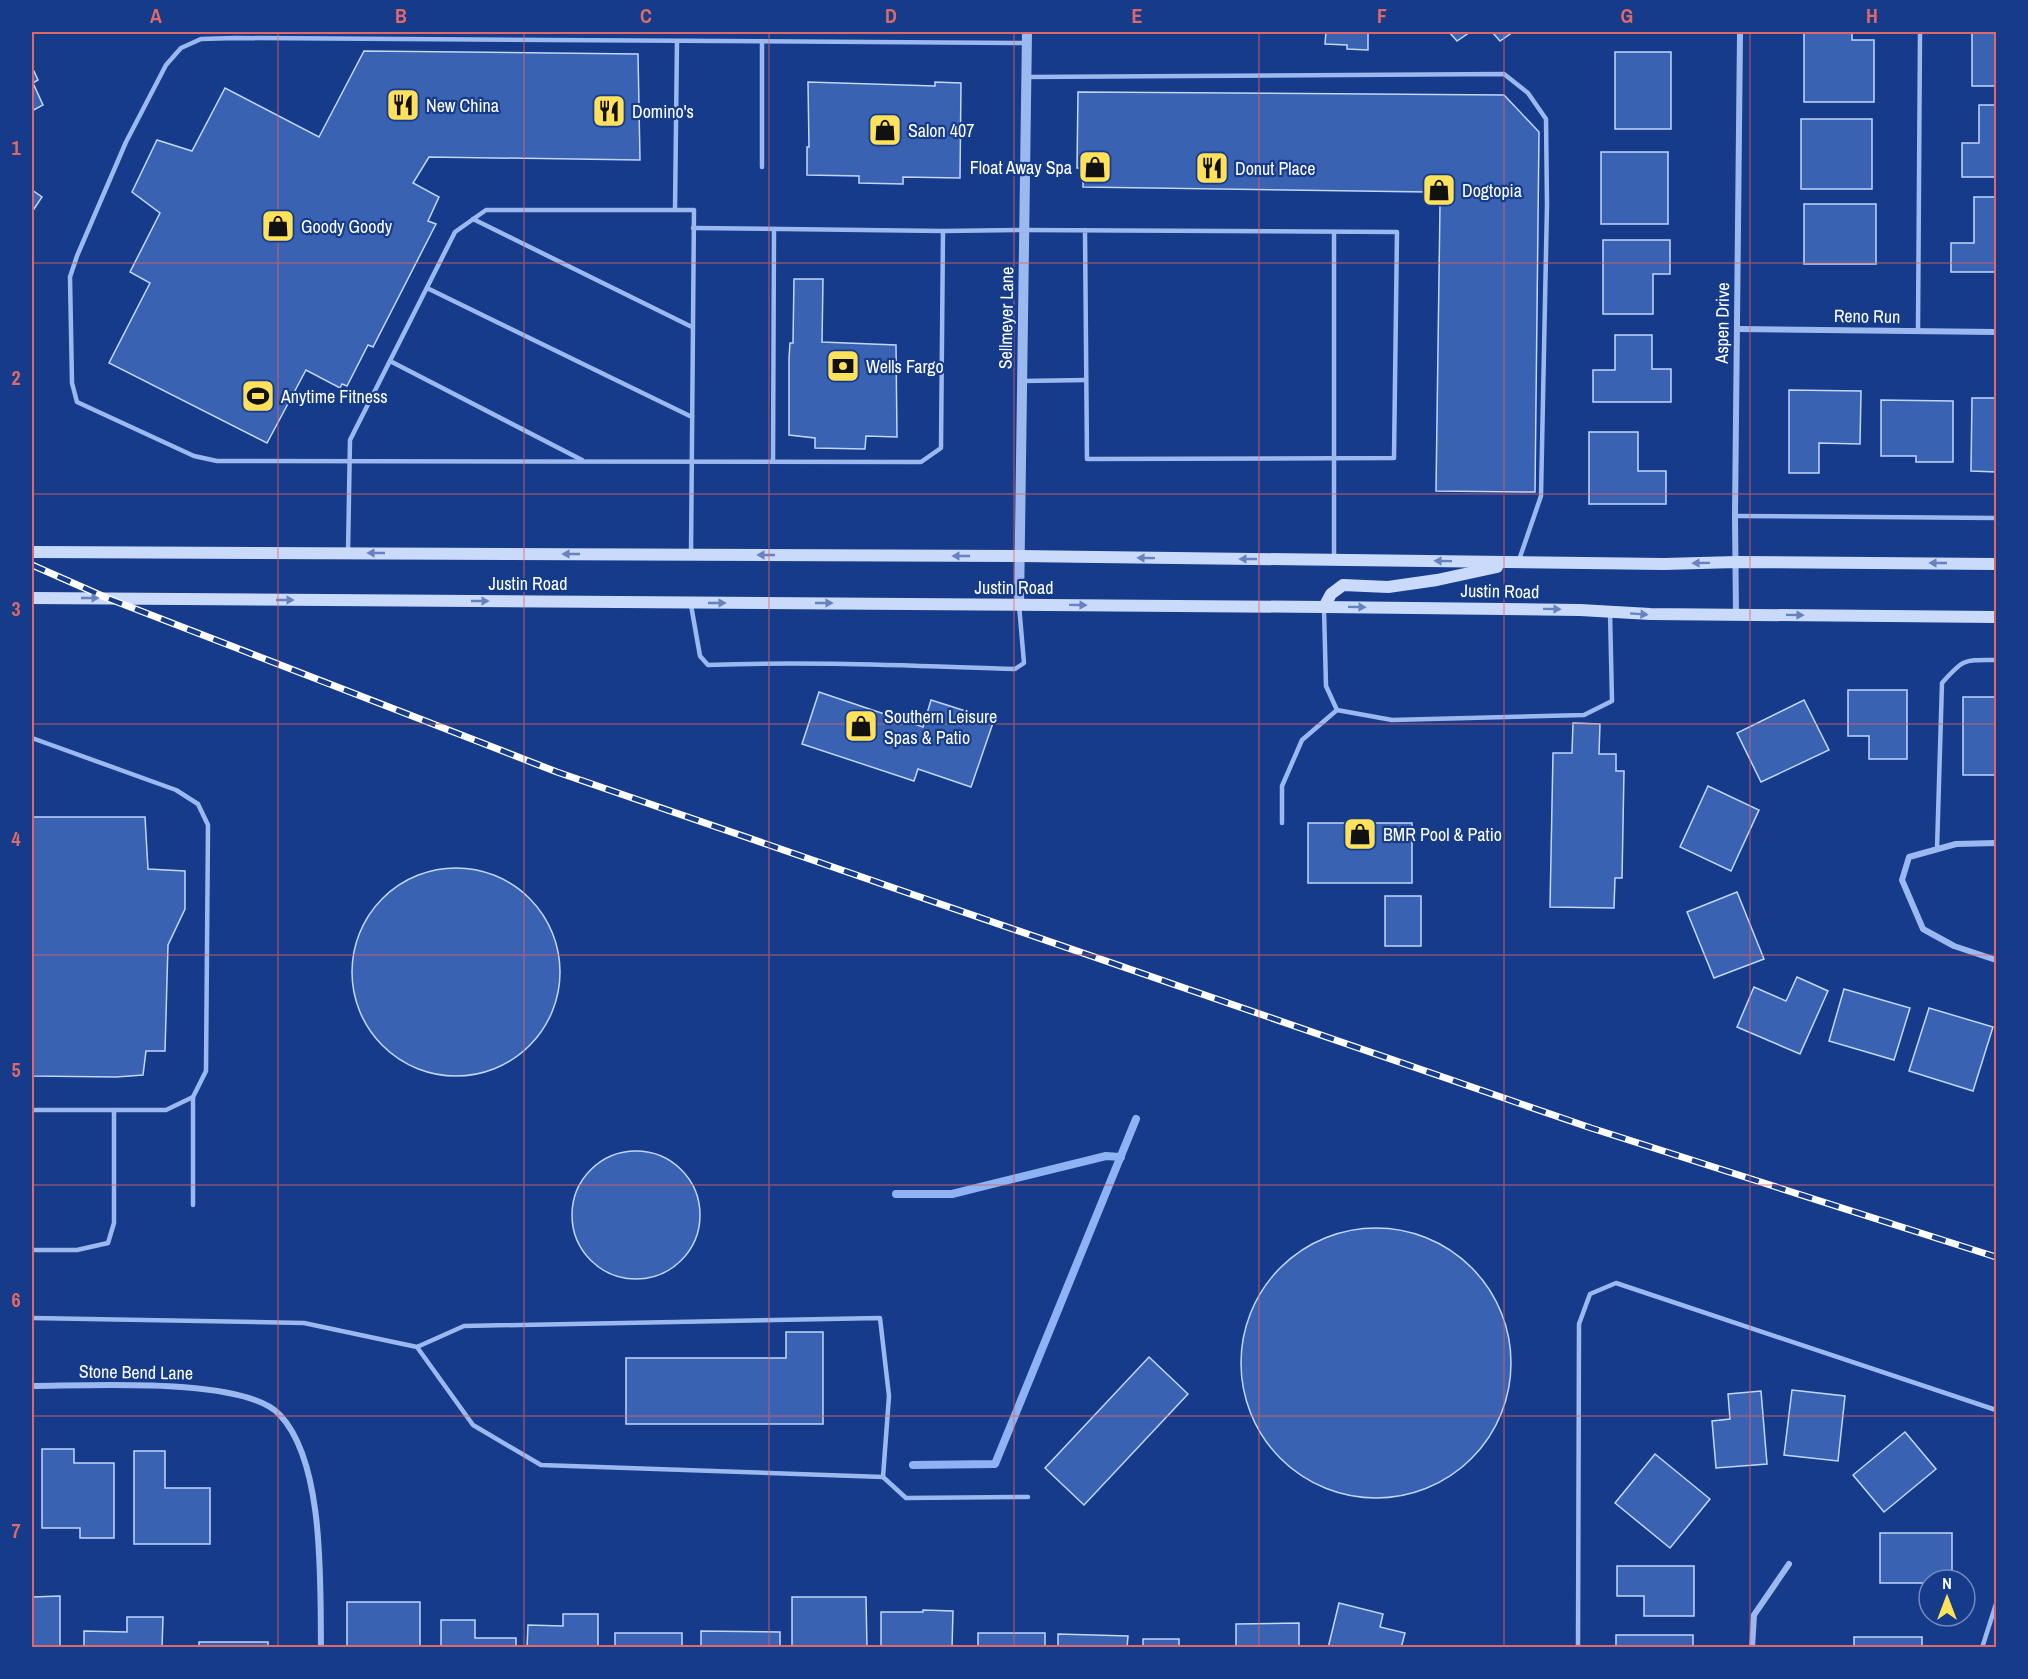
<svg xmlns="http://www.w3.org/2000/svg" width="2028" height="1679" font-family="'Archivo Narrow',sans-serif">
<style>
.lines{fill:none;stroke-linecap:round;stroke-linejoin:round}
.stream{stroke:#8eb2f2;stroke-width:8}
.building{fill:#3962b2;stroke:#c2d6fb;stroke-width:1.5}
.service{stroke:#9cb9ef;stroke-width:4.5}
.minor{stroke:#9cb9ef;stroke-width:6}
.tertiary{stroke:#9cb9ef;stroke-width:10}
.secondary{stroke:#cadafb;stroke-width:12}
.rail-casing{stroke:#fff;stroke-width:7}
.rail{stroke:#153b8a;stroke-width:4.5;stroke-dasharray:14;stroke-linecap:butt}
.oneway{fill:#6683bd}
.grid{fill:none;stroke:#e26868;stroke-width:1.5;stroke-opacity:0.55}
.labels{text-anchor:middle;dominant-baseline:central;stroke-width:4.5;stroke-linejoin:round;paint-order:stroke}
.poi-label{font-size:18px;fill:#fff;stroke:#153b8a;text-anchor:start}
.street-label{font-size:18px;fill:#fff;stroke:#153b8a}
.neatline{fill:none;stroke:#e26868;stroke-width:2}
.grid-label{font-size:20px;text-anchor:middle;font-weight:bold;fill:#e26868}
</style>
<rect width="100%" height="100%" fill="#153b8a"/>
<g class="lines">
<g class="stream">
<polyline points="896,1194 952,1194 1106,1156 1121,1157"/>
<polyline points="913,1465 995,1464 1136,1119"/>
</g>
</g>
<g class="building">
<polygon points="1326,32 1368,32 1368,50 1347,49 1347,45 1325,44"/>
<polygon points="1449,32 1470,32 1457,41"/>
<polygon points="1492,32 1513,32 1500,41"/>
<polygon points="1804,32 1852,32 1852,40 1874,40 1874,102 1804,102"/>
<rect x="1972" y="32" width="24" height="54"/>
<polygon points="364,51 638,54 640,160 429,157 413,183 439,197 428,221 436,224 373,347 368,345 347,386 342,384 340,388 306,370 267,443 109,363 150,283 130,272 160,213 132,192 157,140 192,151 225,88 319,137"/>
<rect x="1615" y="52" width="56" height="77"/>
<polygon points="32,67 38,80 33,83 43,105 32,111"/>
<polygon points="808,82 935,86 935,82 961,83 960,178 903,177 903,184 859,183 859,176 807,175 807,147 809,147"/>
<polygon points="1078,92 1504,95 1539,132 1535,492 1436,491 1440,205 1428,205 1428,192 1083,187 1083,168 1077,168"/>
<polygon points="1979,105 1996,105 1996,177 1962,177 1962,143 1979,143"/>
<rect x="1801" y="119" width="71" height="70"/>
<rect x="1601" y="152" width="67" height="72"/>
<polygon points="32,190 42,197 32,212"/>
<polygon points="1974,197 1996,197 1996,272 1951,272 1951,243 1974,243"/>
<rect x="1804" y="204" width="72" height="60"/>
<polygon points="1603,240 1670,240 1670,274 1653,274 1653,314 1603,314"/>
<polygon points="794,279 823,279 822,342 896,345 897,437 866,436 865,449 815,448 815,438 789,435 789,359 790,343 793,343"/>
<polygon points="1615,335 1652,335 1652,369 1671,369 1671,402 1593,402 1593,370 1615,370"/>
<polygon points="1789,390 1861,391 1860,444 1819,443 1819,473 1789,473"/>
<polygon points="1972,398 1996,398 1996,472 1971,471"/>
<polygon points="1881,400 1953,401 1953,462 1916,462 1916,456 1881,456"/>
<polygon points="1589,432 1638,432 1638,471 1666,471 1666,504 1589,504"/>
<polygon points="1848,690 1907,690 1907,759 1869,759 1869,736 1848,736"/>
<polygon points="819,692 923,727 931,700 994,720 971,787 918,769 914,781 802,744"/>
<polygon points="1963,697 1995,697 1996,775 1963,775"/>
<polygon points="1804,700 1829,750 1761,782 1737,733"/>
<polygon points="1573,723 1600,724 1599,754 1616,754 1616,771 1624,771 1622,878 1615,878 1614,908 1550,907 1553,753 1572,753"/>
<polygon points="1708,786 1759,810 1731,871 1680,847"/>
<polygon points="32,817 145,817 148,869 185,871 185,909 168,945 165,1051 146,1051 143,1075 116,1077 32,1076"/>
<rect x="1308" y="823" width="104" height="60"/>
<circle cx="456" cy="972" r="104"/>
<polygon points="1737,892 1764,959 1714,978 1687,912"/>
<rect x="1385" y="896" width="36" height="50"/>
<polygon points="1797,977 1828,991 1800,1054 1737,1027 1754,987 1786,1001"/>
<polygon points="1844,989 1910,1008 1894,1060 1829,1041"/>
<polygon points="1929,1008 1993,1027 1973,1091 1909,1071"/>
<circle cx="636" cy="1215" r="64"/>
<circle cx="1376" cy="1363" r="135"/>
<polygon points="786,1332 823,1332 823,1424 626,1424 626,1358 786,1358"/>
<polygon points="1149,1357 1188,1394 1084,1505 1045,1468"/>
<polygon points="1792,1390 1845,1396 1838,1461 1784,1455"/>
<polygon points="1761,1391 1767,1464 1716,1468 1712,1421 1730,1419 1728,1394"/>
<polygon points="1905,1432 1936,1469 1884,1512 1853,1475"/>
<polygon points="42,1449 74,1449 74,1463 114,1463 114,1538 80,1538 80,1528 42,1528"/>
<polygon points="134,1451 165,1451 165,1488 210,1488 210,1544 134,1544"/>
<polygon points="1655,1454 1710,1499 1670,1548 1615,1503"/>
<polygon points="1880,1533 1952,1533 1952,1580 1929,1580 1929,1583 1880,1583"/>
<polygon points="1617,1566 1694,1566 1694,1616 1644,1616 1644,1596 1617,1596"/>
<polygon points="60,1596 60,1648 32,1648 32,1597"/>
<polygon points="792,1597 866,1597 867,1648 792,1648"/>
<rect x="347" y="1602" width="73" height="46"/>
<polygon points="1339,1603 1383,1614 1380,1627 1405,1633 1401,1648 1328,1648"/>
<polygon points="923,1610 953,1611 952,1648 881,1648 881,1612 923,1612"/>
<polygon points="563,1614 598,1614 598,1648 527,1648 528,1625 563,1626"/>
<polygon points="127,1617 163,1617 162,1648 84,1648 84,1631 127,1632"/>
<polygon points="441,1620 475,1620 475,1638 516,1638 516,1648 441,1648"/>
<polygon points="1299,1623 1299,1648 1236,1648 1236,1624"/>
<polygon points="701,1631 780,1632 780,1648 701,1648"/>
<rect x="615" y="1633" width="67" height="15"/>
<rect x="978" y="1633" width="67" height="15"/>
<polygon points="1058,1634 1128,1636 1127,1648 1058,1648"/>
<rect x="1616" y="1635" width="77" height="13"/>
<rect x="1854" y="1637" width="68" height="11"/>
<rect x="1143" y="1639" width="36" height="9"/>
<rect x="199" y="1642" width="69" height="6"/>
</g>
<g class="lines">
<g class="service">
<polyline points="1026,77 1504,74 1528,93 1546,119 1547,205 1541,496 1519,560"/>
<polyline points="762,167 762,41"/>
<polyline points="675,210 677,41"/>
<polyline points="473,219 692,327"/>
<polyline points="693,228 943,231 1023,230 1397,232 1394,458 1087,459 1085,230"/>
<polyline points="943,231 941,448 921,462 217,461 194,456 77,402 72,383 70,277 77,256 126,142 166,65 181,48 201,39 235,38 1026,43"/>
<polyline points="1334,232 1334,559"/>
<polyline points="427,288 692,417"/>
<polyline points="1918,331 1920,32"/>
<polyline points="390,361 582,460"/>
<polyline points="1022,381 1086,380"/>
<polyline points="773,461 774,229"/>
<polyline points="1735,516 1996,518"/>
<polyline points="348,553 350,440 455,232 486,210 694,210 691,554"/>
<path d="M 691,605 L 700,656 L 708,665 C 811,661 913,666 1015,669 L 1024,663 L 1019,605"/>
<polyline points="1324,609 1326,686 1337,710 1392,720 1584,715 1612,701 1610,612"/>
<polyline points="32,738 176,790 198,804 208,825 206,1071 193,1097 166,1110 114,1110"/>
<polyline points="1282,823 1282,786 1302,740 1337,710"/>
<path d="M 1937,849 L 1942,683 C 1964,658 1964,660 1996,660"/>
<polyline points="193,1097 193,1205"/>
<polyline points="32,1110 114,1110 114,1223 108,1243 77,1250 32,1250"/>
<polyline points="32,1318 304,1323 417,1347 464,1326 880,1318 889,1396 883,1477 541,1465 473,1425 417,1347"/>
<polyline points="883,1477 906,1498 1028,1497"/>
<polyline points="1578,1648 1579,1324 1590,1294 1616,1283 1996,1410"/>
<polyline points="1982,1648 1996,1604"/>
</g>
<g class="minor">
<polyline points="1737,329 1996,332"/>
<polyline points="1736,614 1735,516 1740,32"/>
<polyline points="1996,843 1956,844 1909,857 1902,880 1923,929 1954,946 1996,960"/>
<path d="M 32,1386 C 85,1386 245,1376 280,1415 C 325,1463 320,1584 321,1648"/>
<polyline points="1752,1648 1754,1615 1789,1564"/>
</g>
<polyline class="tertiary" points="1019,605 1027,32"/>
<g class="secondary">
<polyline points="32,552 1019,556 1664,564 1736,562 1996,564"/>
<polyline points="32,598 1324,607 1580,610 1650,614 1996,617"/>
<polyline points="1324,607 1331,594 1343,585 1388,587 1437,580 1497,567"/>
</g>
<g class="rail-casing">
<polyline id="rail" points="32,565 107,598 557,772 1591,1128 1996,1257"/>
</g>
<use href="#rail" class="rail"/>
</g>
<defs><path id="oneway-solid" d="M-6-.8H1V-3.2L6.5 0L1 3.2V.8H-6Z" transform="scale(1.5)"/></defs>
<g class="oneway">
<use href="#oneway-solid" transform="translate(376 553) rotate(-180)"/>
<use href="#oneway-solid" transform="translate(571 554) rotate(-180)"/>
<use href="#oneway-solid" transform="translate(766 555) rotate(-180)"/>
<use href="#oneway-solid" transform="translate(961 556) rotate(-180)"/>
<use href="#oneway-solid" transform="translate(1146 558) rotate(-179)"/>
<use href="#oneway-solid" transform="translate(1248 559) rotate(-180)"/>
<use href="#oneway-solid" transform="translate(1443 561) rotate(-179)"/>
<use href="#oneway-solid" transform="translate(1701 563) rotate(179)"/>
<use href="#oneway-solid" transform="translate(1938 563) rotate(-180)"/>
<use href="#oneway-solid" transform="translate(90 598)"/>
<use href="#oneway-solid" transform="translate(285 600)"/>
<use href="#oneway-solid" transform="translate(480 601)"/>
<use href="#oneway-solid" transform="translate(717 603)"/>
<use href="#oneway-solid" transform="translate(824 603)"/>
<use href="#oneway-solid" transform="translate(1078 605) rotate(1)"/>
<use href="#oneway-solid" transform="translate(1357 607) rotate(1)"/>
<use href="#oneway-solid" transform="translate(1552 609) rotate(1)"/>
<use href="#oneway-solid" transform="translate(1639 614) rotate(4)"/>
<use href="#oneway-solid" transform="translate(1795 615) rotate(1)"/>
</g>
<path class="grid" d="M 278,32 L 278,1648M 524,32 L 524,1648M 769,32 L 769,1648M 1014,32 L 1014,1648M 1259,32 L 1259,1648M 1504,32 L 1504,1648M 1750,32 L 1750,1648M 32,263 L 1996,263M 32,494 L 1996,494M 32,724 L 1996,724M 32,955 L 1996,955M 32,1185 L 1996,1185M 32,1416 L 1996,1416"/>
<defs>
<g id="restaurant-square" transform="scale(1.725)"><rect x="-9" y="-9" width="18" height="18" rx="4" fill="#ffe15a" stroke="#153b8a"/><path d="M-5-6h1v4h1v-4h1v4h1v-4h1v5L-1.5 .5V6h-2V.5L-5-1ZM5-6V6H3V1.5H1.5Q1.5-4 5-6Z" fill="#111"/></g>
<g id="shop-square" transform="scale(1.725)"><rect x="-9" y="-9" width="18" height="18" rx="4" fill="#ffe15a" stroke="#153b8a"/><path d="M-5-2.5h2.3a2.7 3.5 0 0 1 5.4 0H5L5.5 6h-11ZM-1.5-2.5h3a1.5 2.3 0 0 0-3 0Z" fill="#111"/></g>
<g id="bank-square" transform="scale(1.725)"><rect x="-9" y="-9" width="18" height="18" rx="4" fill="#ffe15a" stroke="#153b8a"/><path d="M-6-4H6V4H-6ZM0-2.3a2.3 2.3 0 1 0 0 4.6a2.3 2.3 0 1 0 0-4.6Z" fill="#111"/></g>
<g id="stadium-square" transform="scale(1.725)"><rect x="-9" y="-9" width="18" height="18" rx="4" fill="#ffe15a" stroke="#153b8a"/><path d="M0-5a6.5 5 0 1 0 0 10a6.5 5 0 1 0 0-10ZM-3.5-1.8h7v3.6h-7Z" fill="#111"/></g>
</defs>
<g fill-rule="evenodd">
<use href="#restaurant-square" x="403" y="105"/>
<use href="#restaurant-square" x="609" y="111"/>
<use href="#shop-square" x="885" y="130"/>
<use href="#shop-square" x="1095" y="167"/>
<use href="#restaurant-square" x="1212" y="168"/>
<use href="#shop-square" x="1439" y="190"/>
<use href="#shop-square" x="278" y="226"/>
<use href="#bank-square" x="843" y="366"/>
<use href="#stadium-square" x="258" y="396"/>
<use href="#shop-square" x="861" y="726"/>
<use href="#shop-square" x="1360" y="834"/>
</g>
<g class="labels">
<g class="poi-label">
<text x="426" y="105">New China</text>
<text x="632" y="111">Domino's</text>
<text x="908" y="130">Salon 407</text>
<text x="1072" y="167" text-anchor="end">Float Away Spa</text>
<text x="1235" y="168">Donut Place</text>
<text x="1462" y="190">Dogtopia</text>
<text x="301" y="226">Goody Goody</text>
<text x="866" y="366">Wells Fargo</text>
<text x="281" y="396">Anytime Fitness</text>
<text x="884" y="716">Southern Leisure<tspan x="884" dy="21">Spas &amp; Patio</tspan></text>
<text x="1383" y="834">BMR Pool &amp; Patio</text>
</g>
<g class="street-label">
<text transform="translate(1867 316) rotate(1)">Reno Run</text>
<text transform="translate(1006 318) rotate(-89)">Sellmeyer Lane</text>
<text transform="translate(1722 323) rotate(-89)">Aspen Drive</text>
<text x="528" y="583">Justin Road</text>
<text x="1014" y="587">Justin Road</text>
<text transform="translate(1500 591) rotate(1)">Justin Road</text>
<text transform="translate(136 1372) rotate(1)">Stone Bend Lane</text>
</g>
</g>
<rect width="2028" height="1679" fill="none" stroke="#153b8a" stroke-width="66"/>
<g transform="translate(1947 1598)"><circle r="28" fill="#153b8a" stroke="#7389b9" stroke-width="1.5"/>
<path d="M0-4.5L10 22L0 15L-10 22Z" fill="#ffe15a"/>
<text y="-9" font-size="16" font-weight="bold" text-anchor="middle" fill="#ffffff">N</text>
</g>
<rect x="33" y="33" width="1962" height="1613" class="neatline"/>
<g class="grid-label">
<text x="156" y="23">A</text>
<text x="401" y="23">B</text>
<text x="646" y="23">C</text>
<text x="891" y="23">D</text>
<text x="1137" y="23">E</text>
<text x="1382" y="23">F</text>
<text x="1627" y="23">G</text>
<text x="1872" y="23">H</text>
<text x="16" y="155">1</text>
<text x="16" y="385">2</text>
<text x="16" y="616">3</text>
<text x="16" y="846">4</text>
<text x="16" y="1077">5</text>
<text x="16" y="1307">6</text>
<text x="16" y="1538">7</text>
</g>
</svg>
